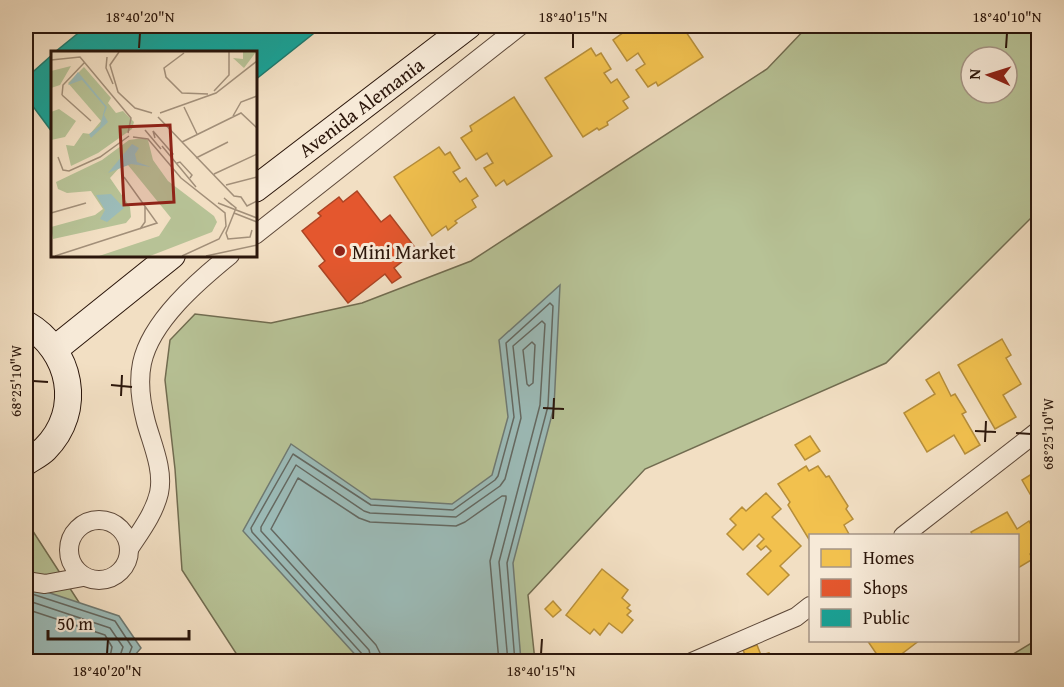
<svg xmlns="http://www.w3.org/2000/svg" width="1064" height="687" font-family="'Gentium Book Plus',serif">
<style>
.green{fill:#b7c296;stroke:#716c50;stroke-width:1.5;fill-rule:evenodd}
.water{fill:#9cbcb9;stroke:#6f7a73;stroke-width:1.5}
.homes{fill:#f2c14e;stroke:#b68e3a;stroke-width:1.5}
.shops{fill:#e4572e;stroke:#ac4424;stroke-width:1.5}
.public{fill:#17a398;stroke:#1d796e;stroke-width:1.5}
.lines{fill:none;stroke-linecap:round;stroke-linejoin:round}
.shore{stroke:#646962;stroke-width:1.5}
.street-casing{stroke:#5d4839;stroke-width:20}
.secondary-casing{stroke:#2b160b;stroke-width:28}
.street{stroke:#f7ead8;stroke-width:18}
.secondary{stroke:#f7ead8;stroke-width:26}
.ticks{fill:none;stroke:#2b160b;stroke-width:2}
.poi-dot{fill:#8f2418;stroke:#f7ead8;stroke-width:2}
.labels{text-anchor:middle;dominant-baseline:central;stroke-width:6;stroke-linejoin:round;paint-order:stroke}
.street-label{font-size:20px;fill:#2b160b;stroke:#f7ead8}
.poi-label{font-size:20px;fill:#2b160b;stroke:#f7ead8;text-anchor:start}
.inset-road{fill:none;stroke:#a28f79;stroke-width:1.5}
.view{fill:#8f2418;fill-opacity:0.15;stroke:#8f2418;stroke-width:3}
.inset-edge{fill:none;stroke:#2b160b;stroke-width:3}
.neatline{fill:none;stroke:#2b160b;stroke-width:2}
.ticks-label{font-size:15px;text-anchor:middle;fill:#2b160b}
</style>
<rect width="100%" height="100%" fill="#f2dfc3"/>
<filter id="stains"><feTurbulence type="fractalNoise" baseFrequency=".00333" numOctaves="4"/><feColorMatrix values="0 0 0 0 .2 0 0 0 0 .09 0 0 0 0 .02 0 0 0 .5 -.17"/></filter>
<radialGradient id="worn" r=".72"><stop offset=".6" stop-color="#630" stop-opacity="0"/><stop offset="1" stop-color="#630" stop-opacity=".3"/></radialGradient>
<g class="green">
<path d="M 808,26 L 1038,26 L 1038,211 L 886,363 L 645,469 L 528,595 L 535,661 L 241,661 L 182,570 L 175,469 L 165,380 L 170,340 L 195,314 L 271,323 L 362,303 L 471,261 L 767,69 ZM 971,57 L 1007,57 L 1007,93 L 971,93 Z"/>
<polygon points="26,521 27,522 117,661 26,661"/>
<polygon points="1038,639 1038,661 1002,661"/>
</g>
<g class="water">
<polygon points="560,285 554,407 513,563 521,661 361,661 243,531 291,444 371,499 452,504 492,475 508,417 499,340"/>
<polygon points="26,585 119,616 141,648 130,661 30,662 26,660"/>
</g>
<g class="homes">
<polygon points="624,26 682,26 703,57 658,86 656,82 648,87 636,70 645,64 638,53 627,61 613,40 624,32 621,27"/>
<polygon points="591,48 596,56 601,53 611,69 604,73 611,83 617,79 629,97 623,101 628,108 607,122 608,125 599,130 597,128 583,137 545,78"/>
<polygon points="514,97 552,156 507,185 504,180 496,186 484,168 493,163 487,153 476,160 461,138 472,131 470,126"/>
<polygon points="439,147 445,155 450,152 460,168 453,172 460,182 466,178 478,196 472,200 476,207 455,221 457,223 448,230 446,226 432,236 394,177"/>
<polygon points="1002,339 1011,355 1006,358 1021,384 1003,395 1016,417 995,429 958,365"/>
<polygon points="939,372 951,396 955,394 966,412 962,414 980,445 965,454 954,435 927,452 904,413 935,394 926,380"/>
<polygon points="810,436 820,451 805,460 795,445"/>
<polygon points="806,466 809,471 818,466 826,477 829,476 848,506 846,509 853,519 844,525 850,536 810,536 810,541 788,505 790,502 778,484"/>
<polygon points="1038,470 1038,488 1030,494 1022,480"/>
<polygon points="766,493 781,509 772,517 801,546 780,566 789,575 768,595 747,574 771,551 766,546 761,550 757,546 764,539 759,534 743,550 727,534 736,525 730,519 742,507 746,511"/>
<polygon points="1007,512 1017,529 1029,521 1038,538 1038,550 1030,554 1033,559 1018,568 1018,536 973,536 971,532"/>
<polygon points="602,569 628,590 622,598 630,605 627,608 631,611 627,615 633,620 622,633 609,623 600,635 594,629 590,634 566,615"/>
<polygon points="553,601 561,610 553,617 545,609"/>
<polygon points="867,640 920,640 891,662 882,662"/>
<polygon points="757,645 761,655 769,653 772,662 748,662 743,650"/>
</g>
<polygon class="shops" points="357,191 381,222 390,215 417,250 394,268 401,277 392,283 385,274 348,303 319,266 325,261 302,231 321,216 318,213 339,197 343,202"/>
<g class="public">
<polygon points="87,26 323,26 255,80 255,52 55,52"/>
<polygon points="52,55 52,132 26,97 26,78"/>
</g>
<g class="lines">
<g class="shore">
<polygon points="532,342 535,345 533,383 529,386 527,384 523,350"/>
<polyline points="26,592 115,621 132,647 126,662"/>
<polyline points="26,600 110,628 123,647 118,662"/>
<polyline points="26,609 105,635 112,647 109,662"/>
<polyline points="365,662 363,655 252,532 251,528 293,454 371,505 453,510 495,480 498,476 514,417 506,343 550,303 553,306 548,406 507,563 515,662"/>
<polyline points="372,662 369,650 261,531 261,527 296,465 364,511 370,513 456,517 500,486 505,479 521,418 513,346 542,321 545,324 540,405 499,562 508,662"/>
<polyline points="381,662 380,653 376,645 271,529 298,478 359,518 370,522 456,526 465,522 502,496 506,496 506,499 490,561 499,662"/>
</g>
<g class="street-casing">
<g id="street">
<polyline points="255,235 520,26"/>
<circle cx="99" cy="550" r="30"/>
<polyline points="903,536 1038,431"/>
<path d="M 129,549 C 140,532 154,514 159,493 C 164,470 152,444 146,422 C 141,403 138,382 142,363 C 151,321 198,281 230,255"/>
<polyline points="26,581 45,584 83,577"/>
<polyline points="692,662 796,617 810,606"/>
</g>
</g>
<g class="secondary-casing">
<g id="secondary">
<polyline points="255,189 468,26"/>
<path d="M 26,324 C 71,350 84,410 45,449 C 40,454 32,458 26,462"/>
<polyline points="55,349 172,255"/>
</g>
</g>
<use href="#street" class="street"/>
<use href="#secondary" class="secondary"/>
</g>
<path class="ticks" d="M 139,48 L 140,33M 573,48 L 573,33M 1006,48 L 1007,33M 33,381 L 48,382M 111,385 L 132,387M 121,396 L 122,375M 543,408 L 564,409M 553,419 L 554,398M 975,431 L 996,432M 1016,433 L 1031,434M 985,442 L 986,421M 107,654 L 108,639M 541,654 L 542,639"/>
<circle class="poi-dot" cx="340" cy="251" r="6"/>
<g class="labels">
<g class="street-label">
<text transform="translate(361 107) rotate(-37)">Avenida Alemania</text>
</g>
<g class="poi-label">
<text x="352" y="251">Mini Market</text>
</g>
</g>
<g transform="translate(51 51)">
<rect width="206" height="206" fill="#f2dfc3"/>
<path d="M 192,1 L 205,1 L 193,17 L 182,7 L 192,8 ZM 20,15 L 9,34 L 0,37 L 0,20 ZM 33,16 L 60,47 L 57,52 L 65,62 L 72,60 L 83,71 L 81,78 L 47,102 L 20,115 L 15,94 L 23,95 L 32,82 L 39,83 L 50,70 L 17,32 ZM 8,58 L 25,70 L 14,86 L 0,89 L 0,61 ZM 92,87 L 97,89 L 102,109 L 117,130 L 163,165 L 166,171 L 161,181 L 99,205 L 48,205 L 108,185 L 120,167 L 77,114 L 69,116 L 59,127 L 79,156 L 80,166 L 75,172 L 2,188 L 0,176 L 44,164 L 52,158 L 40,140 L 16,142 L 7,138 L 5,131 L 51,109 L 78,89 Z" fill="#b7c296"/>
<path d="M 27,21 L 56,56 L 53,64 L 57,71 L 40,87 L 38,83 L 49,75 L 54,56 L 31,29 L 17,34 ZM 81,93 L 88,97 L 84,103 L 86,111 L 100,116 L 80,113 L 57,122 ZM 60,143 L 73,157 L 56,171 L 49,168 L 54,159 L 45,144 Z" fill="#9cbcb9"/>
<path class="inset-road" d="M 68,1 L 59,14 L 67,41 L 84,57 L 101,62M 133,2 L 113,17 L 115,26 L 131,42 L 157,43M 56,6 L 55,17 L 62,33M 0,9 L 29,6 L 80,67 L 77,82M 163,40 L 178,24 L 178,1M 11,44 L 12,34 L 34,11M 11,44 L 40,70M 133,56 L 146,83M 109,62 L 165,42 L 206,10M 182,65 L 190,51 L 206,45M 107,66 L 183,145 L 190,146 L 196,155 L 206,150M 94,79 L 110,98M 82,86 L 97,88 L 130,127 L 174,162 L 175,175 L 168,188 L 131,205M 104,87 L 102,80 L 122,103 L 120,105M 131,91 L 190,62 L 206,77M 111,95 L 145,136M 7,106 L 12,119 L 18,120 L 49,106 L 78,85M 145,107 L 177,91M 126,112 L 129,111 L 141,124 L 139,127M 163,123 L 206,103M 175,134 L 206,126M 167,152 L 206,167M 181,154 L 173,147 L 185,157 L 175,182 L 177,188 L 199,186 L 201,179M 0,162 L 35,152M 183,162 L 206,171M 89,178 L 94,171 L 94,155M 4,205 L 106,172 L 73,126M 155,205 L 206,194"/>
<path class="view" d="M 119,74 L 123,151 L 73,154 L 69,76 Z"/>
<rect width="206" height="206" class="inset-edge"/>
</g>
<rect width="1064" height="687" fill="none" stroke="#f2dfc3" stroke-width="66"/>
<rect x="809" y="534" width="210" height="108" fill="#f7ead8" stroke="#a59586" stroke-width="1.5"/>
<rect x="821" y="549" width="30" height="18" fill="#f2c14e" stroke="#a59586" stroke-width="1.5"/>
<text x="863" y="564" font-size="18" fill="#2b160b">Homes</text>
<rect x="821" y="579" width="30" height="18" fill="#e4572e" stroke="#a59586" stroke-width="1.5"/>
<text x="863" y="594" font-size="18" fill="#2b160b">Shops</text>
<rect x="821" y="609" width="30" height="18" fill="#17a398" stroke="#a59586" stroke-width="1.5"/>
<text x="863" y="624" font-size="18" fill="#2b160b">Public</text>
<g transform="translate(989 75) rotate(273)"><circle r="28" fill="#f7ead8" stroke="#a59586" stroke-width="1.5"/>
<path d="M0-4.5L10 22L0 15L-10 22Z" fill="#8f2418"/>
<text y="-9" font-size="16" font-weight="bold" text-anchor="middle" fill="#2b160b">N</text>
</g>
<path d="M48 630v9h141v-9" fill="none" stroke="#2b160b" stroke-width="3"/>
<text x="57" y="630" font-size="18" fill="#2b160b" stroke="#f7ead8" stroke-width="4.5" paint-order="stroke">50 m</text>
<rect x="33" y="33" width="998" height="621" class="neatline"/>
<g class="ticks-label">
<text x="140" y="22">18°40'20"N</text>
<text x="573" y="22">18°40'15"N</text>
<text x="1007" y="22">18°40'10"N</text>
<text transform="translate(16 381) rotate(-90)" y="5">68°25'10"W</text>
<text transform="translate(1048 434) rotate(-90)" y="5">68°25'10"W</text>
<text x="107" y="676">18°40'20"N</text>
<text x="541" y="676">18°40'15"N</text>
</g>
<rect width="100%" height="100%" filter="url(#stains)"/>
<rect width="100%" height="100%" fill="url(#worn)"/>
</svg>
